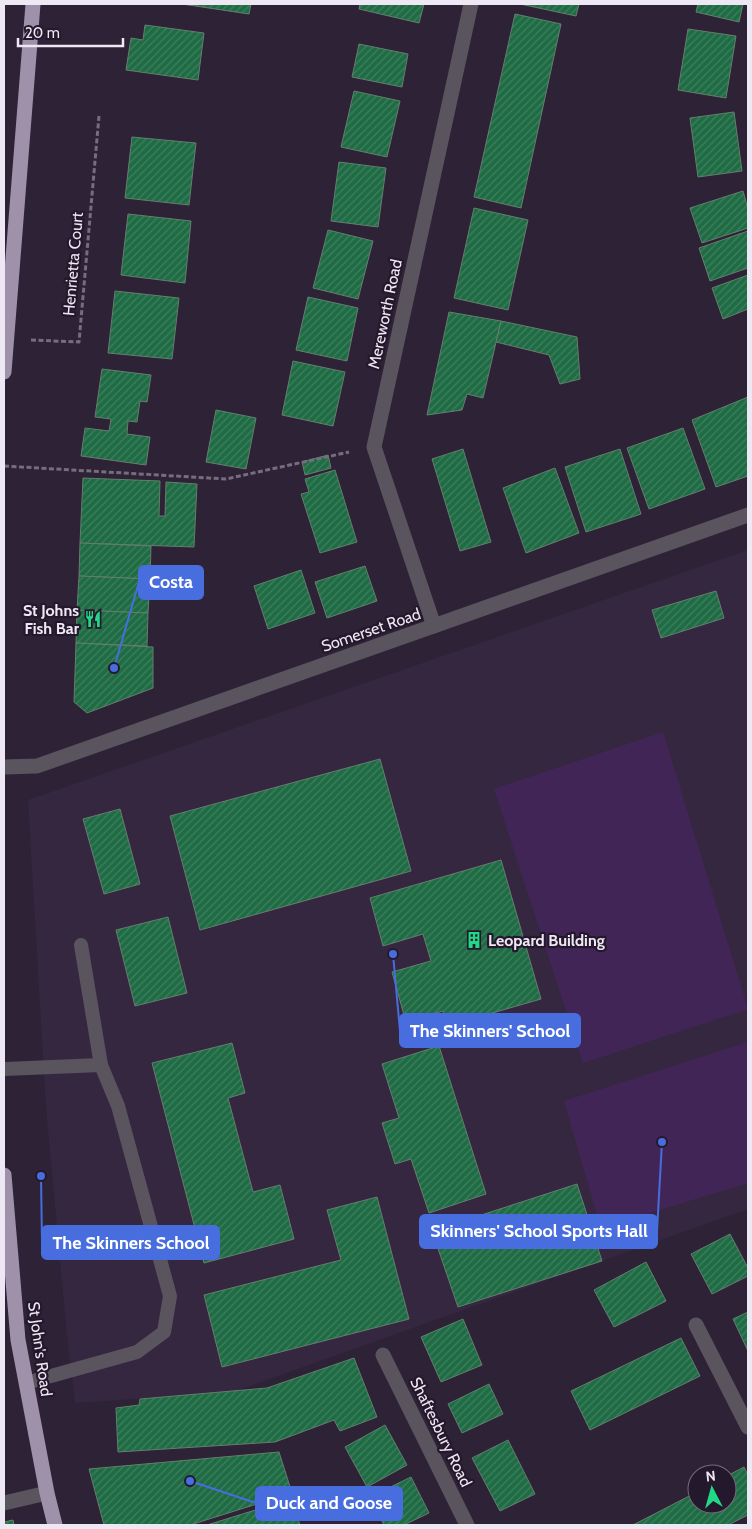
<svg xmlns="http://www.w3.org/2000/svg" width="752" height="1529" font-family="Cabin,sans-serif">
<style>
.built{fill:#362741}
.pitch{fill:#422557}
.building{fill:url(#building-hatch);stroke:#657e6e}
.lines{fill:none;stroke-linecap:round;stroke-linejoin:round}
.path{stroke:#766d7e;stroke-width:3;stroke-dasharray:5 2.5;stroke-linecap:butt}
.lane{stroke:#5a545e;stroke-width:14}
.street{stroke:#5a545e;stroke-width:15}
.highway{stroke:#9f91aa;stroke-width:15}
.labels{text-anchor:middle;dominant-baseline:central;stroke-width:4.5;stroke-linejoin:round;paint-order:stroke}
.street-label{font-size:16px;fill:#eee7f4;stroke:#24192c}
.poi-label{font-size:16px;font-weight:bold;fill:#eee7f4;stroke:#24192c;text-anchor:end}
.leader{fill:none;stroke:#476dde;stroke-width:2}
.callout-dot{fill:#476dde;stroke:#24192c;stroke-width:2}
.callout{fill:#476dde;stroke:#476dde;stroke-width:2}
.callout-label{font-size:18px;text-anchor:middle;font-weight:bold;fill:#fff}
</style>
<defs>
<pattern id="building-hatch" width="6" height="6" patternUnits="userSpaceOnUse" patternTransform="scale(1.25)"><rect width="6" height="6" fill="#1e6b44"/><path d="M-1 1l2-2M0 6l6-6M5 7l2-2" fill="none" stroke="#3f8060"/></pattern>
</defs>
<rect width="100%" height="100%" fill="#2d2236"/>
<polygon class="built" points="748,550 748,1209 233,1392 75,1403 67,1335 46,1107 28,800"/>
<g class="pitch">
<polygon points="663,732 748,1009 583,1063 494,789"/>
<polygon points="748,1042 748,1183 601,1228 564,1101"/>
</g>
<g class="building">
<polygon points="182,4 251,4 249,14"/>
<polygon points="360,4 424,4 419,23 359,9"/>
<polygon points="520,4 579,4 576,16"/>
<polygon points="698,4 743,4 739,22 696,12"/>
<polygon points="515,14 561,24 521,208 474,197"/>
<polygon points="145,25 204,33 198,80 126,70 131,38 143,40"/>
<polygon points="688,29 736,36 726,98 678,90"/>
<polygon points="359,44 408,54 402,87 352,77"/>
<polygon points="354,91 400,101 387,157 341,147"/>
<polygon points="734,112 742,171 698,177 690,118"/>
<polygon points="132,137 196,143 189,205 125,198"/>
<polygon points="339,162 386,168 378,227 331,221"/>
<polygon points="743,191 748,209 748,228 702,243 690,208"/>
<polygon points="474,208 528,220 508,310 454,298"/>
<polygon points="128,214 191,221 185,283 121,275"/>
<polygon points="328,230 373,241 358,299 313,288"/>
<polygon points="748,231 748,268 710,281 699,248"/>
<polygon points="748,275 748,309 723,319 712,288"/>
<polygon points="115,291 179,298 172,359 108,353"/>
<polygon points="308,297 358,308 347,361 296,350"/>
<polygon points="449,312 501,321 483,398 467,394 462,410 427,415"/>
<polygon points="501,321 577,337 580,379 560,384 549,355 496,342"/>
<polygon points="293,361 345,372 333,426 282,415"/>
<polygon points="102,369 151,375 147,402 140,401 137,422 128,421 127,434 150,437 146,465 81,456 85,428 109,431 111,419 95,417"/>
<polygon points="748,397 748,476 716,487 692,420"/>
<polygon points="216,410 256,418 246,469 206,462"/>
<polygon points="683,428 705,489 649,509 627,448"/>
<polygon points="463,449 491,542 460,551 432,459"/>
<polygon points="620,449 641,514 586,532 565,467"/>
<polygon points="328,455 331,468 305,475 302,462"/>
<polygon points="555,468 579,533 526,553 503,488"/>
<polygon points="335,470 357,542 320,553 301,494 309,492 305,479"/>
<polygon points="83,478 160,481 159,516 165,516 166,482 197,484 194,547 80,543"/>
<polygon points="80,543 151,546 150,579 79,576"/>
<polygon points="365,566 377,601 327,618 315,582"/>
<polygon points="301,570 315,613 268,629 254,586"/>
<polygon points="79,576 150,579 148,613 77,610"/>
<polygon points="716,591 724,618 661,638 652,610"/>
<polygon points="77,610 148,613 147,646 76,643"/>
<polygon points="76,643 153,647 153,688 87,713 74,702"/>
<polygon points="380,759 411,871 200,930 170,816"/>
<polygon points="120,809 140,884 104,894 83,819"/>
<polygon points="501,860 541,999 447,1026 443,1011 406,1022 392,972 431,961 423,934 383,946 370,898"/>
<polygon points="168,917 187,993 135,1006 116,930"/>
<polygon points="232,1043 245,1093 228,1098 253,1192 280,1185 294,1239 204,1263 152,1063"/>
<polygon points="439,1046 486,1194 429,1213 411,1159 395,1164 382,1123 399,1118 382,1064"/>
<polygon points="577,1184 602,1261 458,1307 432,1231"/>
<polygon points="377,1197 409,1319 222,1367 204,1295 341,1260 327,1210"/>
<polygon points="730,1234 748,1268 748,1276 712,1294 691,1254"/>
<polygon points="646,1262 666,1301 614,1327 594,1290"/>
<polygon points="748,1312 748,1351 733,1319"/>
<polygon points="463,1319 482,1365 441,1382 421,1337"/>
<polygon points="681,1338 700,1376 590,1430 571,1391"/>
<polygon points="354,1358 377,1417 340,1431 334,1420 275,1442 118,1452 116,1408 139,1405 140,1399 267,1388"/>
<polygon points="489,1384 503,1414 462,1433 448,1404"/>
<polygon points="385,1425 407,1465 367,1487 345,1447"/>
<polygon points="508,1440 535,1494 500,1511 472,1458"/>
<polygon points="279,1452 292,1493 190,1525 104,1525 89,1469"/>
<polygon points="744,1467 748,1475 748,1515 728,1525 633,1525 697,1492 697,1504 727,1504 727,1476"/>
<polygon points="411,1477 429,1513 404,1525 384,1525 370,1497"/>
<polygon points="291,1499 300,1525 207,1525"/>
<polygon points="13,1520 14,1525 4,1525 4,1522"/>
</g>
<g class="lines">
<g class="path">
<polyline points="31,340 79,342 99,116"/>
<polyline points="4,466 226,479 349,452"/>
</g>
<g class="lane">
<polyline points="81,945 101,1065"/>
<polyline points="4,1069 101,1065 118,1106 170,1296 164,1332 137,1352 26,1383"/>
</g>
<g class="street">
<polyline points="434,626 374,447 471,4"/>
<polyline points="4,767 37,766 748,515"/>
<polyline points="696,1325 748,1427"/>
<polyline points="383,1355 467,1525"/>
<polyline points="4,1503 47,1493"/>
</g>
<g class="highway">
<polyline points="4,372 33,4"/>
<polyline points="4,1175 18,1340 47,1493 55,1525"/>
</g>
</g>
<defs>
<g id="restaurant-bare" transform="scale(1.35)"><path d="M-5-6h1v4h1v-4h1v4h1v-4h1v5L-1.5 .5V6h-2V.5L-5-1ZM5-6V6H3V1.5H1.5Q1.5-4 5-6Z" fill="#21d887" stroke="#24192c" stroke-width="2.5" paint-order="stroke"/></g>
<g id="building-bare" transform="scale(1.35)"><path d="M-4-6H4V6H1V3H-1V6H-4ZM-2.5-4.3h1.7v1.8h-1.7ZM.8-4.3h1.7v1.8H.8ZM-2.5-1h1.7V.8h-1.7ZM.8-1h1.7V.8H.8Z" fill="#21d887" stroke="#24192c" stroke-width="2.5" paint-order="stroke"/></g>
</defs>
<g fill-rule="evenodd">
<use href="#restaurant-bare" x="93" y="619"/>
<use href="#building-bare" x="474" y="940"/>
</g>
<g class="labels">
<g class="street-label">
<text transform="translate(73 264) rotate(-85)">Henrietta Court</text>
<text transform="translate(385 314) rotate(-78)">Mereworth Road</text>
<text transform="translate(371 630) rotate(-19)">Somerset Road</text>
<text transform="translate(40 1349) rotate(82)">St John's Road</text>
<text transform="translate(441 1432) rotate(64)">Shaftesbury Road</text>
</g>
<g class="poi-label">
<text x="79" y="610">St Johns<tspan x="79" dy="18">Fish Bar</tspan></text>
<text x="488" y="940" text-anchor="start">Leopard Building</text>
</g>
</g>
<path class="leader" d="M114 668L139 582M393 954L400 1031M662 1142L657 1231M41 1176L42 1243M190 1481L256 1503"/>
<g class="callout-dot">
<circle cx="114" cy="668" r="5"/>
<circle cx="393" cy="954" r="5"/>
<circle cx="662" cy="1142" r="5"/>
<circle cx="41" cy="1176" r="5"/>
<circle cx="190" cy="1481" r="5"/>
</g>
<g class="callout">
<rect x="139" y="566" width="64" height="33" rx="5"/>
<rect x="400" y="1014" width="180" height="33" rx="5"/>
<rect x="420" y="1215" width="237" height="33" rx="5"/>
<rect x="42" y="1226" width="177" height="33" rx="5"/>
<rect x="256" y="1487" width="146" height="33" rx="5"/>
</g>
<g class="callout-label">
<text x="171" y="588">Costa</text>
<text x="490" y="1037">The Skinners' School</text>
<text x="539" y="1237">Skinners' School Sports Hall</text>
<text x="131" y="1249">The Skinners School</text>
<text x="329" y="1509">Duck and Goose</text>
</g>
<rect width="752" height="1529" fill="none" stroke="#eee7f4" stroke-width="10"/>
<g transform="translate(712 1489) rotate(354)"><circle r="24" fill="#24192c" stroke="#756b7c"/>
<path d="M0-4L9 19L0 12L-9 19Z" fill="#21d887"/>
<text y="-8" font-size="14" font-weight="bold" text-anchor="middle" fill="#eee7f4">N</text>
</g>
<path d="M18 38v8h105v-8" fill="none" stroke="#eee7f4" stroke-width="2.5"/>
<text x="25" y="38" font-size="15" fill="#eee7f4" stroke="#24192c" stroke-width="4" paint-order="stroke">20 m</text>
</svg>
